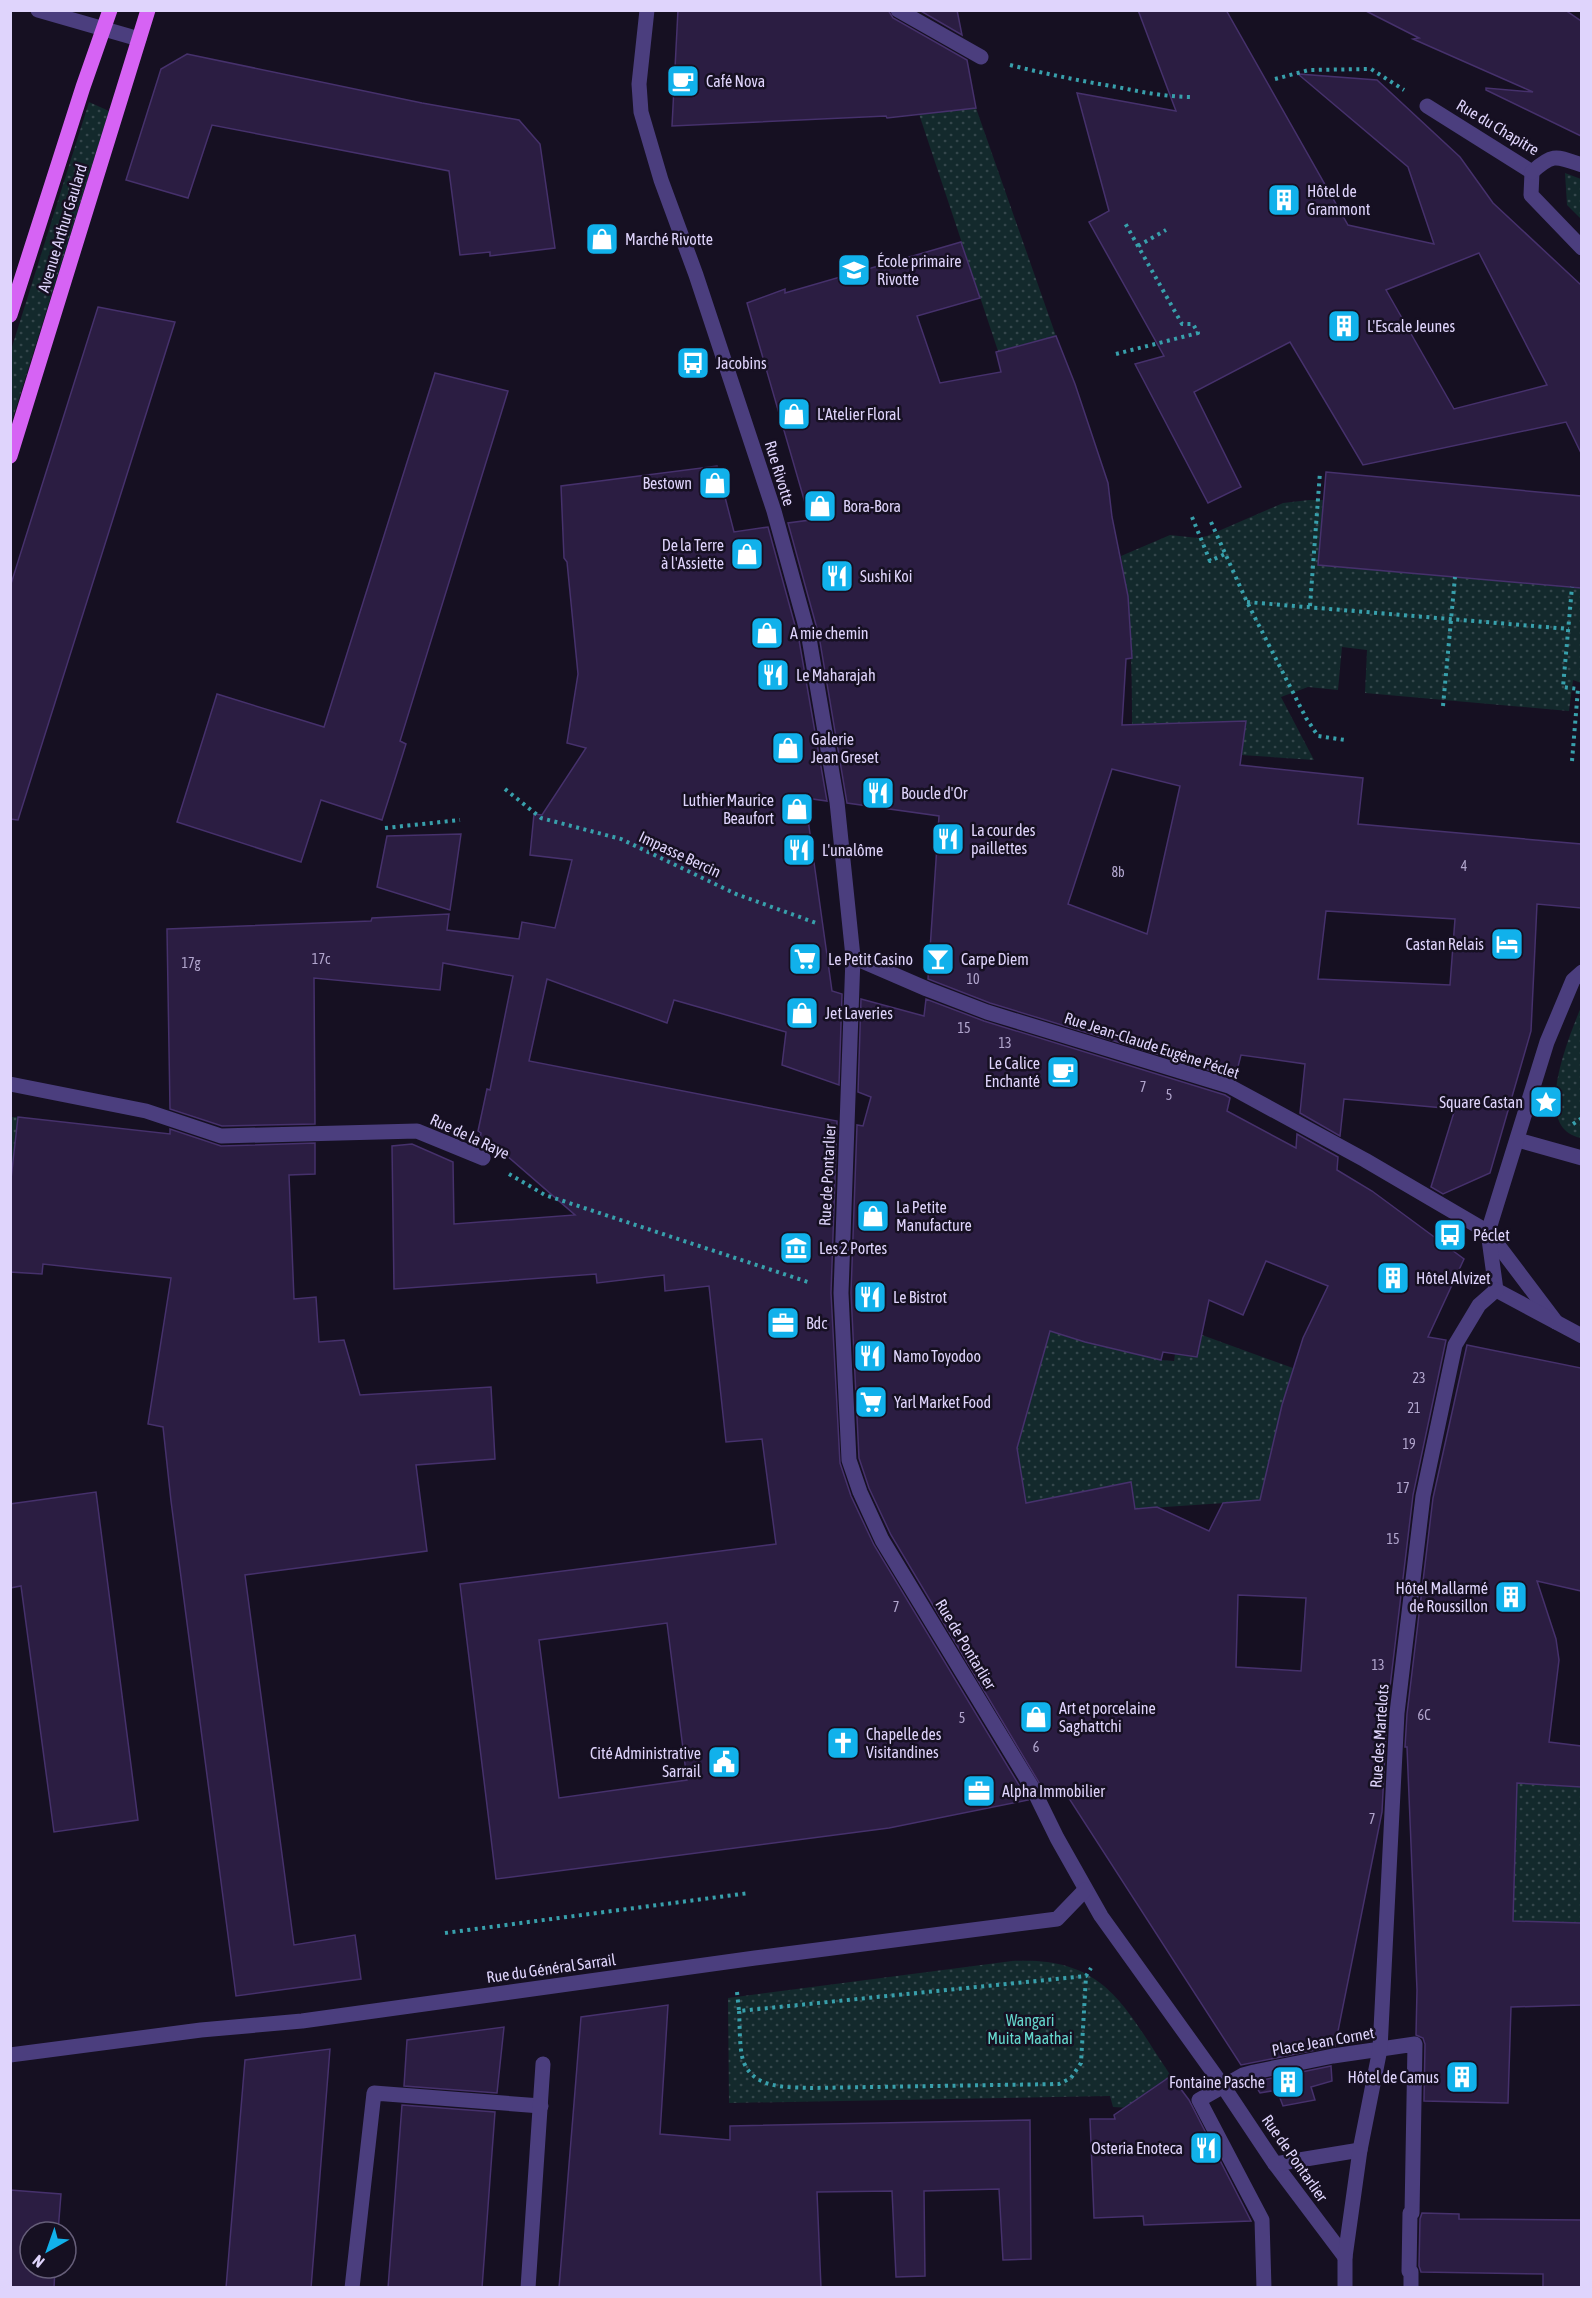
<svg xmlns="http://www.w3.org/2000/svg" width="1592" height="2298" font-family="'Asap Condensed',sans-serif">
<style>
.green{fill:url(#green-dots)}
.building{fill:#2b1d42;stroke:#46316c;stroke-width:1.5;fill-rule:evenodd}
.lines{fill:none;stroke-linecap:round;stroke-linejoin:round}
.path{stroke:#38a0ac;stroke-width:4;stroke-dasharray:3 4.5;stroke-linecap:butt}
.minor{stroke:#4b3e7e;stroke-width:15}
.major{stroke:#d663f4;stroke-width:15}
.labels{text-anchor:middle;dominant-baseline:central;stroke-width:5;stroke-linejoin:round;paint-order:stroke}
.number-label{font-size:14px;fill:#b2a6ce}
.poi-label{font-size:16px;fill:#dfd4fc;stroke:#161022;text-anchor:start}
.street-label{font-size:16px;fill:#dfd4fc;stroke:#161022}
.park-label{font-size:16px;fill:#65d7cd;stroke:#161022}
</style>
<defs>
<pattern id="green-dots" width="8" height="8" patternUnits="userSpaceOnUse" patternTransform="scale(1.5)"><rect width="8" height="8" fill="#13292c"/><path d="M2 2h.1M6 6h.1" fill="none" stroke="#35474c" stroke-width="1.8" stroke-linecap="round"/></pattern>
</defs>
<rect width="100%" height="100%" fill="#161022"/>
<g class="green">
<polygon points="89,102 109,111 11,424 11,350"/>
<polygon points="976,108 1056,336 998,351 919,114"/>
<polygon points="1565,173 1581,179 1581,219 1567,205"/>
<path d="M 1309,500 L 1323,500 L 1318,565 L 1581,588 L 1581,683 L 1573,680 L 1569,711 L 1365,693 L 1367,650 L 1342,647 L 1338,690 L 1308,687 L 1281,697 L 1314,760 L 1241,755 L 1246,721 L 1132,724 C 1132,667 1131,612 1121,556 L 1170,535 L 1198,538 L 1207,536 L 1283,503 Z"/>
<path d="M 1581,1007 L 1582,1138 L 1581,1138 C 1530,1129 1569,1037 1581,1007 Z"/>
<polygon points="11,1117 18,1117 11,1188"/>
<polygon points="1046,1330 1081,1341 1161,1360 1174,1361 1175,1354 1197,1357 1202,1335 1293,1368 1273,1446 1265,1506 1225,1503 1135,1509 1131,1482 1065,1495 1029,1525 1017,1448"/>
<polygon points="1517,1783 1581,1787 1581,1923 1513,1921"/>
<path d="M 1012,1961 C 1107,1956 1124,2007 1171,2076 L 1153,2089 L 1167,2110 L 1113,2107 L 1110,2096 L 729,2103 L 728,1998 Z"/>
</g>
<g class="building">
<polygon points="678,10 888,10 893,18 967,60 976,108 887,118 886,116 672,126"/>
<polygon points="919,10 957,10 962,35"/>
<path d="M 1138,10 L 1226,10 L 1348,225 L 1434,244 L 1408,167 L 1298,74 L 1377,80 L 1460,157 L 1493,203 L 1581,285 L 1581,453 L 1566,422 L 1363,465 L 1290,342 L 1194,392 L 1241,487 L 1208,503 L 1135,364 L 1164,356 L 1089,222 L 1109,211 L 1077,93 L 1176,111 ZM 1479,253 L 1547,385 L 1454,409 L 1386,290 Z"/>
<polygon points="1364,10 1565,10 1581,21 1581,136 1486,90 1486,88 1533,92 1413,39 1419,38"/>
<polygon points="187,54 422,103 519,120 540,144 555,248 490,256 490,252 460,255 449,171 212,125 188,198 126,180 161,69"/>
<path d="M 961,242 L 980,298 L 917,316 L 940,383 L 1001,372 L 996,352 L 1056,336 L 1075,384 L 1108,483 L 1112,517 L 1128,596 L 1132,658 L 1126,659 L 1122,725 L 1246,721 L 1240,765 L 1363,778 L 1358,824 L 1581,844 L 1581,908 L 1537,904 L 1531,1031 L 1490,1173 L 1443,1194 L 1431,1187 L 1455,1109 L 1344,1099 L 1340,1136 L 1300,1113 L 1305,1064 L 1241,1055 L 1235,1078 L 990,1003 L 928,979 L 939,816 L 847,803 L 819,636 L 788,523 L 810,520 L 747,303 L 785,289 L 785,293 ZM 1112,769 L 1180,786 L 1147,934 L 1068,904 ZM 1326,911 L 1455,919 L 1450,985 L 1318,979 Z"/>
<polygon points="98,307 175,322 18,820 10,819 10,587"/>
<polygon points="435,373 508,391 400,741 406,744 382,820 321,800 301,862 177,822 217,694 324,727"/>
<path d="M 717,466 L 734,532 L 768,527 L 799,640 L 827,801 L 805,798 L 832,991 L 842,994 L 839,1085 L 782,1065 L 786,1032 L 674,1000 L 667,1023 L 547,979 L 529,1061 L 837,1121 L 831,1293 L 840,1463 L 851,1496 L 874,1545 L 1028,1800 L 889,1828 L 496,1879 L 460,1584 L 776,1544 L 762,1439 L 726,1442 L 709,1286 L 665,1291 L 664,1275 L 597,1283 L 596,1274 L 394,1289 L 392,1146 L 412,1144 L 453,1162 L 454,1224 L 575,1215 L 506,1155 L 490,1151 L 479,1146 L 481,1133 L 478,1131 L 487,1089 L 490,1090 L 513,976 L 443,963 L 440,990 L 314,978 L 315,1124 L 222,1126 L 170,1109 L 167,929 L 371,921 L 372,918 L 449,914 L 447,930 L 519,939 L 522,922 L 555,928 L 572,860 L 530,855 L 534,814 L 542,815 L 586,748 L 567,743 L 578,674 L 567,562 L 564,558 L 561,486 ZM 667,1623 L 687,1780 L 559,1798 L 539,1640 Z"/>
<polygon points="1326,472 1581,496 1581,588 1318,565"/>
<polygon points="461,834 450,910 377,887 387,836"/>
<path d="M 861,999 L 924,1016 L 926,999 L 984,1021 L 1225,1095 L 1230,1098 L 1227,1111 L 1296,1148 L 1297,1134 L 1338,1157 L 1337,1170 L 1372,1191 L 1464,1259 L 1428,1337 L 1446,1340 L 1413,1495 L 1387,1712 L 1382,1812 L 1335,2046 L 1241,2065 L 1065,1792 L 1047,1796 L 891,1535 L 869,1488 L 859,1458 L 851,1293 L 857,1125 L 863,1126 L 871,1097 L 858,1092 ZM 1266,1261 L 1328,1286 L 1303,1338 L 1282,1405 L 1260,1500 L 1223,1503 L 1209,1531 L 1157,1507 L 1135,1509 L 1131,1482 L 1026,1503 L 1017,1448 L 1050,1331 L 1085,1342 L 1161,1360 L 1163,1352 L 1197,1357 L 1209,1300 L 1243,1315 ZM 1238,1595 L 1306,1598 L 1301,1671 L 1236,1667 Z"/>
<polygon points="18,1117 170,1134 170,1129 221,1146 315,1143 315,1174 289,1175 294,1299 316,1297 319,1342 344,1340 360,1395 491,1387 495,1459 416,1465 427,1551 245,1575 294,1945 355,1935 361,1979 236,1996 171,1501 163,1427 148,1424 171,1278 43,1264 42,1274 10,1272 10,1188"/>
<polygon points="1467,1345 1581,1368 1581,1591 1537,1581 1556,1639 1559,1660 1549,1742 1581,1746 1581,1787 1517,1783 1513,1921 1581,1923 1581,2005 1511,2007 1508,2103 1424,2101 1425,2044 1423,2038 1416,2035 1417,1990 1407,1747 1405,1747 1407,1714 1433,1498"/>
<polygon points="96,1492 138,1820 54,1832 21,1586 10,1588 10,1504"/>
<polygon points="668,2005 660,2134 730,2140 730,2126 1030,2120 1031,2259 1003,2260 999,2189 924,2191 925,2276 896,2277 892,2191 817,2192 821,2288 559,2288 581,2017"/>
<polygon points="504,2027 497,2093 404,2086 407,2040"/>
<polygon points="330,2049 311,2288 226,2288 245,2060"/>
<polygon points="1331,2066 1332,2081 1311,2087 1315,2100 1283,2106 1277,2090 1260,2093 1253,2082"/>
<polygon points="1171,2076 1189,2100 1251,2221 1144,2225 1143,2216 1094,2218 1090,2119 1115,2119 1114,2115"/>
<polygon points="402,2105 495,2112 482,2288 388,2288"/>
<polygon points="10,2190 61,2194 58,2232 30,2232 30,2268 55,2268 54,2288 10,2288"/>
<polygon points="1422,2213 1459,2214 1459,2219 1581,2220 1581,2288 1543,2288 1543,2274 1421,2272 1419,2266 1420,2219"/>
</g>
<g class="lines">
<g class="path">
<path d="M 1010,65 C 1046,74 1081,81 1117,87 C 1142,92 1166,97 1192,97"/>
<polyline points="1275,79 1309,70 1371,69 1404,90"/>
<polyline points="1138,246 1166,230"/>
<polyline points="1116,354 1198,333 1193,324 1182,324 1125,223"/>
<polyline points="1192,517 1210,561 1225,554"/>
<polyline points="1211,522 1247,602 1306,718 1318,736 1345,740"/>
<polyline points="1247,602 1569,629"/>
<polyline points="1310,606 1320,472"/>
<polyline points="1443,706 1455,577"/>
<polyline points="1572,761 1578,689 1563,687 1572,587"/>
<polyline points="505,789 541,818 621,839 736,894 819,924"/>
<polyline points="385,828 460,820"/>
<polyline points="1573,1124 1582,1118"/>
<polyline points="509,1174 545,1195 811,1283"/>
<polyline points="445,1933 749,1893"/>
<polyline points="737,1992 739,2011 1086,1976 1091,1968"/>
<path d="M 739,2011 C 740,2025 739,2051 744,2063 C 755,2089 787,2087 811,2088 L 1059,2084 L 1071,2078 L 1081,2063 L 1086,1976"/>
</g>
<g class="minor">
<polyline points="38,10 139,39"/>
<polyline points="647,10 639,84 641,112 661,180 696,275 774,511 809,638 837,802 853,957 841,1293 849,1460 860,1492 882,1540 1033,1789 1057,1838 1101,1916 1223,2086 1275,2164 1345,2257"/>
<polyline points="898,10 981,57"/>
<polyline points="1427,106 1532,172"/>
<polyline points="1532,172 1531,195 1582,248"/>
<path d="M 1532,172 C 1553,153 1556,156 1582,165"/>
<polyline points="853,957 927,989 987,1012 1229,1086 1365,1160 1488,1232 1556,1322"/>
<polyline points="10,1084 146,1111 221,1136 417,1131 483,1158"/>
<polyline points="1518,1140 1582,1158"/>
<polyline points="1496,1290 1488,1232 1547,1042 1573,980 1582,972"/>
<polyline points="1496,1290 1582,1336"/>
<polyline points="10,2055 201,2030 302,2021 755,1958 1057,1919 1085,1890"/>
<polyline points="1275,2164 1360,2150"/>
<polyline points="352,2288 374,2093 541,2106"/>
<polyline points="528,2288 543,2064"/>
<polyline points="1264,2288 1262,2220 1199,2100 1243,2075 1254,2072 1333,2056 1415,2044 1412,2213 1410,2213 1409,2271 1411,2272 1411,2288"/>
<polyline points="1345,2288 1345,2257 1360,2150 1380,2049 1397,1713 1423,1496 1455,1345 1479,1305 1496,1290"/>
</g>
<g class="major">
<polyline points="10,315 83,87 110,10"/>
<polyline points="10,456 148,10"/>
</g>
</g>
<defs>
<g id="cafe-square" transform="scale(1.725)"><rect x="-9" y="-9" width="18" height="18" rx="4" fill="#11b1eb" stroke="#161022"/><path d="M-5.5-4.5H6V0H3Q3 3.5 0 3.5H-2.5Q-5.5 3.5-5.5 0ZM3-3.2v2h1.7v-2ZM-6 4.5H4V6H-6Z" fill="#fff"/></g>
<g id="building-square" transform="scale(1.725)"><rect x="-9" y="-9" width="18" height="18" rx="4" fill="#11b1eb" stroke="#161022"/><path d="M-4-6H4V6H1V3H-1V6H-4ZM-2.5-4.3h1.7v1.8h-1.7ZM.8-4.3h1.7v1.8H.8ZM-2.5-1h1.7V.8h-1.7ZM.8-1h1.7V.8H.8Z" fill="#fff"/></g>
<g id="shop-square" transform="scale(1.725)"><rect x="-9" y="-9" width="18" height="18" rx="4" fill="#11b1eb" stroke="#161022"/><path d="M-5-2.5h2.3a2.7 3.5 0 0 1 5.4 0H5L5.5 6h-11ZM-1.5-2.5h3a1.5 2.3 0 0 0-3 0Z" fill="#fff"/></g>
<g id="school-square" transform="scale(1.725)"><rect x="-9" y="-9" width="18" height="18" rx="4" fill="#11b1eb" stroke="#161022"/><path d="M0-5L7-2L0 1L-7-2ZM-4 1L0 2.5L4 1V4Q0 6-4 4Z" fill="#fff"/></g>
<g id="bus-square" transform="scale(1.725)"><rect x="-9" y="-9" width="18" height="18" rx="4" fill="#11b1eb" stroke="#161022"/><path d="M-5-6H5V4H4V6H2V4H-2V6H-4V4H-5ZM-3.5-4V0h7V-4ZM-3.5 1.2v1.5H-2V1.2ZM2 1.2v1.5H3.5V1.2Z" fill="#fff"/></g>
<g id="restaurant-square" transform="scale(1.725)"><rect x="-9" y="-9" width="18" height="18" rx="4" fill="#11b1eb" stroke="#161022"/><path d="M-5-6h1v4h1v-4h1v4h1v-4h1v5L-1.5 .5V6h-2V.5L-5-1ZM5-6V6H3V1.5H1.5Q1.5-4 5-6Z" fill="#fff"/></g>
<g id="hotel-square" transform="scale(1.725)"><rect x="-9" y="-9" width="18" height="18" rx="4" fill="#11b1eb" stroke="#161022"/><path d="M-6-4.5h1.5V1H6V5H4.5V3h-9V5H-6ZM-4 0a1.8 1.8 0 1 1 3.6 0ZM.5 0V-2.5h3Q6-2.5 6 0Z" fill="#fff"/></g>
<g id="supermarket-square" transform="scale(1.725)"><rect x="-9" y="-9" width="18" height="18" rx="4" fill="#11b1eb" stroke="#161022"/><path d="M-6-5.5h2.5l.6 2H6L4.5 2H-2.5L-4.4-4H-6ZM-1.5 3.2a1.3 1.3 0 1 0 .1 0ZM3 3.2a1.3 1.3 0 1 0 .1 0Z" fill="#fff"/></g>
<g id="bar-square" transform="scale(1.725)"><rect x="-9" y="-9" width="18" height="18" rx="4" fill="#11b1eb" stroke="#161022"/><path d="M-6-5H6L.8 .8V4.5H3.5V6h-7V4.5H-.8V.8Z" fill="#fff"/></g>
<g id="sight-square" transform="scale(1.725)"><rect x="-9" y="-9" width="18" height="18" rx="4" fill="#11b1eb" stroke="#161022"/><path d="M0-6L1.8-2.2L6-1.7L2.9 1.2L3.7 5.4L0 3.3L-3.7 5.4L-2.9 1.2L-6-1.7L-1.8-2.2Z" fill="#fff"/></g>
<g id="museum-square" transform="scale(1.725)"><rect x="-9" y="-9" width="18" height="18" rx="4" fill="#11b1eb" stroke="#161022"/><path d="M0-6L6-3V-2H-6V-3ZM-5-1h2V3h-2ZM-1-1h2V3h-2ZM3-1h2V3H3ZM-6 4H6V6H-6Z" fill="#fff"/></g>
<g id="office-square" transform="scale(1.725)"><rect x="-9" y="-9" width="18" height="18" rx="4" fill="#11b1eb" stroke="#161022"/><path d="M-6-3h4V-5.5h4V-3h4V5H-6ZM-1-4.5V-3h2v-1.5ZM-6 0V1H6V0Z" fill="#fff"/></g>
<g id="church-square" transform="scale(1.725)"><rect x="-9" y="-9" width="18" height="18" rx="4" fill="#11b1eb" stroke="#161022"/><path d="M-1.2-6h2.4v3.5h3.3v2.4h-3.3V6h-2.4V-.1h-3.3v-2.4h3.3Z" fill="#fff"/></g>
<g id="civic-square" transform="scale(1.725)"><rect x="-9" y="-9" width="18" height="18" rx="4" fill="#11b1eb" stroke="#161022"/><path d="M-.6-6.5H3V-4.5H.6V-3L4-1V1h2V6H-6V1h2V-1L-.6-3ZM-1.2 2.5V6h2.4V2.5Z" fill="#fff"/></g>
</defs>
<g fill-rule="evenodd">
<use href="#cafe-square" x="683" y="81"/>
<use href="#building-square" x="1284" y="200"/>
<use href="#shop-square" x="602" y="239"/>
<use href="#school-square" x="854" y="270"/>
<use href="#building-square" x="1344" y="326"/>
<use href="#bus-square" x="693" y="363"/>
<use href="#shop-square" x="794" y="414"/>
<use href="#shop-square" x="715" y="483"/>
<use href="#shop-square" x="820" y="506"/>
<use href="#shop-square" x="747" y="554"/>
<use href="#restaurant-square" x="837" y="576"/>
<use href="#shop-square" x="767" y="633"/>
<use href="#restaurant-square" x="773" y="675"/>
<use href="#shop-square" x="788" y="748"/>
<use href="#restaurant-square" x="878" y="793"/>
<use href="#shop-square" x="797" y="809"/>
<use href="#restaurant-square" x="948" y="839"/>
<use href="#restaurant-square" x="799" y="850"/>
<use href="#hotel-square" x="1507" y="944"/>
<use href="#supermarket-square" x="805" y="959"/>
<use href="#bar-square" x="938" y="959"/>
<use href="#shop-square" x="802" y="1013"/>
<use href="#cafe-square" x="1063" y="1072"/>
<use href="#sight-square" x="1546" y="1102"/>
<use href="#shop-square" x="873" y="1216"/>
<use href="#bus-square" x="1450" y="1235"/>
<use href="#museum-square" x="796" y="1248"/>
<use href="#building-square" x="1393" y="1278"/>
<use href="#restaurant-square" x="870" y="1297"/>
<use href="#office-square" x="783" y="1323"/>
<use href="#restaurant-square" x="870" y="1356"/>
<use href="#supermarket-square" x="871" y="1402"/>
<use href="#building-square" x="1511" y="1597"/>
<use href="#shop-square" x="1036" y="1717"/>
<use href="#church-square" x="843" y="1743"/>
<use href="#civic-square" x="724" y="1762"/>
<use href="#office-square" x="979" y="1791"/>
<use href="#building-square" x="1462" y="2077"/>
<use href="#building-square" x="1288" y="2082"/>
<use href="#restaurant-square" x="1206" y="2148"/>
</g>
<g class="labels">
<g class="number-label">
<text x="1464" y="866">4</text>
<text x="1118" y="872">8b</text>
<text x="321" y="959">17c</text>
<text x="191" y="963">17g</text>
<text x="973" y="979">10</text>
<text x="964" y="1028">15</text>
<text x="1005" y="1043">13</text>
<text x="1143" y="1087">7</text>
<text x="1169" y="1095">5</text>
<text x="1419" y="1378">23</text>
<text x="1414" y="1408">21</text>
<text x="1409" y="1444">19</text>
<text x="1403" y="1488">17</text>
<text x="1393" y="1539">15</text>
<text x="896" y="1607">7</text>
<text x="1378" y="1665">13</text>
<text x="1424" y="1715">6C</text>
<text x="962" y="1718">5</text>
<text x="1036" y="1747">6</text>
<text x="1372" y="1819">7</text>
</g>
<g class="poi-label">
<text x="706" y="81">Café Nova</text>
<text x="1307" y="191">Hôtel de<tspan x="1307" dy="18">Grammont</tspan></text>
<text x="625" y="239">Marché Rivotte</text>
<text x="877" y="261">École primaire<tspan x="877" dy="18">Rivotte</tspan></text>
<text x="1367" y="326">L'Escale Jeunes</text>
<text x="716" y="363">Jacobins</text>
<text x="817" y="414">L'Atelier Floral</text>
<text x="692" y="483" text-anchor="end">Bestown</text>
<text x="843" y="506">Bora-Bora</text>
<text x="724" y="545" text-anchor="end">De la Terre<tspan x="724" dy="18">à l'Assiette</tspan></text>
<text x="860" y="576">Sushi Koi</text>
<text x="790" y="633">A mie chemin</text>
<text x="796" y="675">Le Maharajah</text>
<text x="811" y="739">Galerie<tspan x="811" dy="18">Jean Greset</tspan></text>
<text x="901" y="793">Boucle d'Or</text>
<text x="774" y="800" text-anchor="end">Luthier Maurice<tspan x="774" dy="18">Beaufort</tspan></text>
<text x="971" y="830">La cour des<tspan x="971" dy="18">paillettes</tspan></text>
<text x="822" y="850">L'unalôme</text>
<text x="1484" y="944" text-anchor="end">Castan Relais</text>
<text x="828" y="959">Le Petit Casino</text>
<text x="961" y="959">Carpe Diem</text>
<text x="825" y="1013">Jet Laveries</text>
<text x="1040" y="1063" text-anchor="end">Le Calice<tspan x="1040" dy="18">Enchanté</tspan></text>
<text x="1523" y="1102" text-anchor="end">Square Castan</text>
<text x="896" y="1207">La Petite<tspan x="896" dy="18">Manufacture</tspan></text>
<text x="1473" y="1235">Péclet</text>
<text x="819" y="1248">Les 2 Portes</text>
<text x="1416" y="1278">Hôtel Alvizet</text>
<text x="893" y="1297">Le Bistrot</text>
<text x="806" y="1323">Bdc</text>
<text x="893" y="1356">Namo Toyodoo</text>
<text x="894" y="1402">Yarl Market Food</text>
<text x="1488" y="1588" text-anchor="end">Hôtel Mallarmé<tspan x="1488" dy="18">de Roussillon</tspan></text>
<text x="1059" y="1708">Art et porcelaine<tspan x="1059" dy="18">Saghattchi</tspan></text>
<text x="866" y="1734">Chapelle des<tspan x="866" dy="18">Visitandines</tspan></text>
<text x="701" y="1753" text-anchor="end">Cité Administrative<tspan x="701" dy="18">Sarrail</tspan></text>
<text x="1002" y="1791">Alpha Immobilier</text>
<text x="1439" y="2077" text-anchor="end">Hôtel de Camus</text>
<text x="1265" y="2082" text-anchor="end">Fontaine Pasche</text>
<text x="1183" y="2148" text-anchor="end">Osteria Enoteca</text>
</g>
<g class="street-label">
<text transform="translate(1498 127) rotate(31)">Rue du Chapitre</text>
<text transform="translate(62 228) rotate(-73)">Avenue Arthur Gaulard</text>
<text transform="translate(780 473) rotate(73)">Rue Rivotte</text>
<text transform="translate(680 854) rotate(25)">Impasse Bercin</text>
<text transform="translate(1152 1045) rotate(18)">Rue Jean-Claude Eugène Péclet</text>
<text transform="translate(470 1136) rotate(25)">Rue de la Raye</text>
<text transform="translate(827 1175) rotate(-87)">Rue de Pontarlier</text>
<text transform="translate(966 1644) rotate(59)">Rue de Pontarlier</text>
<text transform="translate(1379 1736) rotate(-86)">Rue des Martelots</text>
<text transform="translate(551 1968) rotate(-8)">Rue du Général Sarrail</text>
<text transform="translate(1323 2041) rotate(-10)">Place Jean Cornet</text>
<text transform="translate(1295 2158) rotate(55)">Rue de Pontarlier</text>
</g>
<g class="park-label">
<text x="1030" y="2020">Wangari<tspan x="1030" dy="18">Muita Maathai</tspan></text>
</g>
</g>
<rect width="1592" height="2298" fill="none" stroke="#dfd4fc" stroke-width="24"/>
<g transform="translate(48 2250) rotate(220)"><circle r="28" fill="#161022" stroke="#665e79" stroke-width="1.5"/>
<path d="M0-4.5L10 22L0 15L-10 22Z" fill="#11b1eb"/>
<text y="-9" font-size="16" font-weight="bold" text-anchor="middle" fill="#dfd4fc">N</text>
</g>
</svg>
